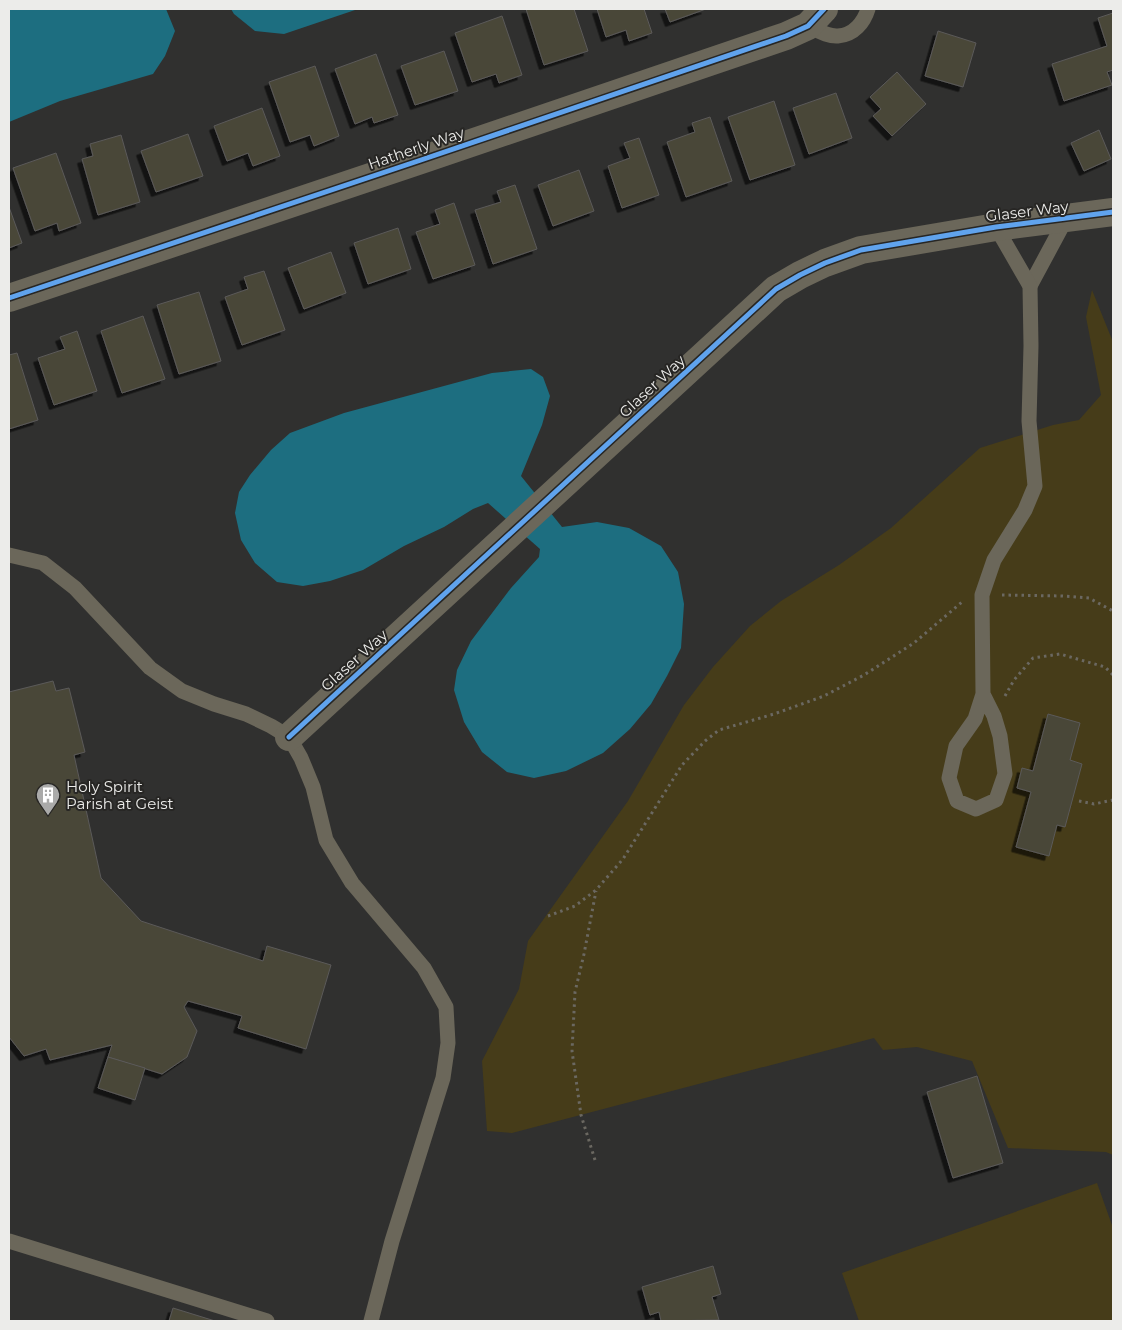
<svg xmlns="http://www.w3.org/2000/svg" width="1122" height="1330" font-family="Montserrat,sans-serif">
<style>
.green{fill:#463c19}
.water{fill:#1d6e80}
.building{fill:#494639;stroke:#5b5a59;filter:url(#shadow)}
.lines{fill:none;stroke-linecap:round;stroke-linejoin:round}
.path{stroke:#6b6861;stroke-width:3;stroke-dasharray:2.5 4;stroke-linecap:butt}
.lane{stroke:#6b675a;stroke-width:15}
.street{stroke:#6b675a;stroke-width:28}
.cycleway-casing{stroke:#272624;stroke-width:8}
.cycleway{stroke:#60a3ed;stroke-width:5}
.labels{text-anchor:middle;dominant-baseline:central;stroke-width:4;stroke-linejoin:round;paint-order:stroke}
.street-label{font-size:15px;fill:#ececea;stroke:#272624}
.poi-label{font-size:15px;fill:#ececea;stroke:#272624;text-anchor:start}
</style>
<defs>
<filter id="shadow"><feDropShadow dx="-4.5" dy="4.5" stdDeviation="0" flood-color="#0009"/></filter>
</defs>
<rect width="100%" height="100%" fill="#30302f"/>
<g class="green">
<polygon points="1092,290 1113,342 1113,1155 1106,1152 1008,1148 972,1061 917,1047 883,1050 874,1038 512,1133 487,1131 482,1061 519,989 528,941 628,801 684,705 713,667 750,626 781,601 839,565 891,528 980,448 1053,425 1079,420 1101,395 1086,317"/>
<polygon points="1097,1183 1113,1228 1113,1321 859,1321 842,1273"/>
</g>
<g class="water">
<polygon points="9,9 166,9 175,31 165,56 153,74 60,101 9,122"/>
<polygon points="231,9 358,9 284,34 255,31 234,14"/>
<polygon points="531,369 543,377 550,396 542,425 521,476 562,527 597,522 629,528 661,546 678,572 684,604 681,648 667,676 651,704 630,729 603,753 566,771 534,778 507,772 482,752 464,722 454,690 457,670 471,641 511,588 539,557 540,549 488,503 473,509 444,527 404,546 363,570 330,581 303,586 277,582 255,563 241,540 235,513 239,492 250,475 271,450 290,433 344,413 492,373"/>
</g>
<g class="building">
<polygon points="526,9 574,9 588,51 544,65"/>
<polygon points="597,9 644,9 652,33 629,41 626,30 606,37"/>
<polygon points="665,9 706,9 670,22"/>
<polygon points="1113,13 1113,70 1107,72 1112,85 1064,101 1052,64 1107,46 1098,18"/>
<polygon points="502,16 522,75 499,83 496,74 472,82 455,33"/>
<polygon points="938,31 976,43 963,87 925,76"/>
<polygon points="444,51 458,91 415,105 401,66"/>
<polygon points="376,54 398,115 374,123 372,117 355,124 335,69"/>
<polygon points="315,66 339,136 314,146 310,135 290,142 269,82"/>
<polygon points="897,72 926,104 892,136 873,116 881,109 870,97"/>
<polygon points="836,93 852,138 809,154 793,108"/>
<polygon points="774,101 795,165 750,180 728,117"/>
<polygon points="262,108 280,156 253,166 248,153 227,161 214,126"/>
<polygon points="710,117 732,181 686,197 667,142 695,132 692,123"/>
<polygon points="1099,130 1111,159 1084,171 1071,143"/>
<polygon points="188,134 203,176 156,192 141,151"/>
<polygon points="121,135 140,202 98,215 82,159 93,156 90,144"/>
<polygon points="639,138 659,195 622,208 608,166 630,158 624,143"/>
<polygon points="56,153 81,223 59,231 57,223 35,231 13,168"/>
<polygon points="579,170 594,211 553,226 538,185"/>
<polygon points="515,185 537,249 493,264 475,210 501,202 497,191"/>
<polygon points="454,203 475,265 433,279 416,232 440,224 435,210"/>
<polygon points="9,207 22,243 9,248"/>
<polygon points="398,228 411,269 368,284 354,243"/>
<polygon points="331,252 346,293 304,309 288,268"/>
<polygon points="264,271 285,330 242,345 225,297 248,289 244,277"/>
<polygon points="199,292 221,361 179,374 157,305"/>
<polygon points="143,316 165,379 122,393 101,331"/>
<polygon points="77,331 97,391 54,405 38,358 65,349 60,337"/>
<polygon points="17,353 38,420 9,429 9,355"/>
<polygon points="53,681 56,691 69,688 85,752 74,755 101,878 141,921 263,961 267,946 331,965 306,1049 238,1028 242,1016 188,1001 184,1007 197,1031 187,1057 162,1074 108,1057 112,1045 50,1060 46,1049 24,1056 9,1037 9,692"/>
<polygon points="1048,714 1080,723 1070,760 1082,764 1065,827 1057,825 1049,856 1016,847 1031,792 1017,788 1022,768 1033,771"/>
<polygon points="108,1057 145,1068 135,1100 98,1088"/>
<polygon points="977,1076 1003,1163 953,1178 927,1092"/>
<polygon points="713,1266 721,1294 712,1297 719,1320 661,1321 659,1312 650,1315 642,1287"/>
<polygon points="173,1308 215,1321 169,1321"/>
</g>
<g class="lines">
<g class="path">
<polyline points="1002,595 1062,596 1089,598 1113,611"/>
<polyline points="1005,696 1014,680 1033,658 1060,654 1105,667 1113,675"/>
<polyline points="1079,801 1094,804 1113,800"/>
<polyline points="548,916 575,906 596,890 623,859 682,765 705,741 719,730 774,714 824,696 864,675 914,643 962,602"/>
<polyline points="595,1160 581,1115 572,1051 575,992 584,954 596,891"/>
</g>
<g class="lane">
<path d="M 808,26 C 817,30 828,37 838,36 C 854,35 864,22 868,9"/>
<polyline points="1030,286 1066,219"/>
<polyline points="9,555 43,563 75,588 150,668 182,691 214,704 246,714 271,726 289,737 301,758 313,787 326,840 352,883 424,968 446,1007 448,1043 443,1078 392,1241 371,1321"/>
<polyline points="983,694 994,716 1000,736 1005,774 996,800 976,809 957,801 949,778 956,746 975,719 983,694 982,595 994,560 1025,510 1035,486 1029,421 1031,346 1030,286 996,227"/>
<polyline points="9,1241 267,1321"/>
</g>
<g class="street">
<polyline points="9,298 421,160 786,36 808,26 824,9"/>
<polyline points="289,737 776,289 800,275 825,263 861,250 996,227 1113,212"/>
</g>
<g class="cycleway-casing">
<g id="cycleway">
<polyline points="9,298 421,160 786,36 808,26 824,9"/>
<polyline points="289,737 776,289 800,275 825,263 861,250 996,227 1113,212"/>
</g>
</g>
<use href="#cycleway" class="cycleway"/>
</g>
<defs>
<g id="building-pin" transform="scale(1.25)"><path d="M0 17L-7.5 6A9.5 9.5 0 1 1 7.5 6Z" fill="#aaaaa9" stroke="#272624"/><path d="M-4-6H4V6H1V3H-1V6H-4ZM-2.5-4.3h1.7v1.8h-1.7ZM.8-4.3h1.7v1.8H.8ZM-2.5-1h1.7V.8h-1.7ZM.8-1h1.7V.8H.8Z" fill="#fff"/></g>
</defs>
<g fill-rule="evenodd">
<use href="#building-pin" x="48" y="795"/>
</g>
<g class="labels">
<g class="street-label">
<text transform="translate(416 148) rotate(-19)">Hatherly Way</text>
<text transform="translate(1027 211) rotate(-7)">Glaser Way</text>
<text transform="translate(652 386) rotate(-43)">Glaser Way</text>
<text transform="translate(354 660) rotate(-42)">Glaser Way</text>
</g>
<g class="poi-label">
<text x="66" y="786">Holy Spirit<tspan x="66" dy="17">Parish at Geist</tspan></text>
</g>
</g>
<rect width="1122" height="1330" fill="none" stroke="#ececea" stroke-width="20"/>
</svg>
